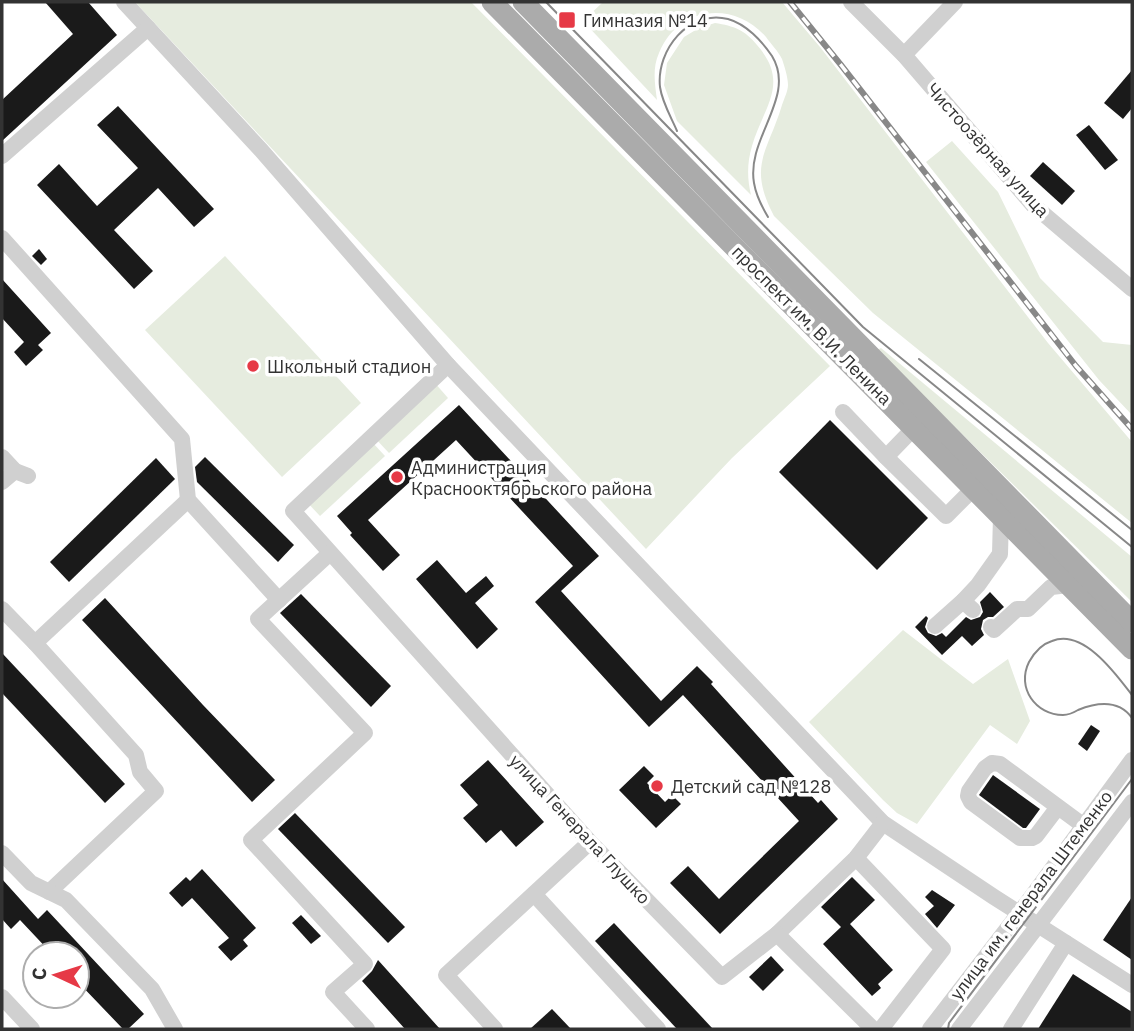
<svg xmlns="http://www.w3.org/2000/svg" width="1134" height="1031" font-family="'IBM Plex Sans',sans-serif">
<style>
.green{fill:#e6ecdf}
.building{fill:#1a1a1a}
.lines{fill:none;stroke-linecap:round;stroke-linejoin:round}
.minor{stroke:#d0d0d0;stroke-width:16}
.major{stroke:#ababab;stroke-width:21}
.tram{stroke:#888;stroke-width:2}
.rail-casing{stroke:#888;stroke-width:6}
.rail{stroke:#fff;stroke-width:3.5;stroke-dasharray:10;stroke-linecap:butt}
.poi-dot{fill:#e63946;stroke:#fff;stroke-width:2.5}
.labels{text-anchor:middle;dominant-baseline:central;stroke-width:7;stroke-linejoin:round;paint-order:stroke}
.poi-label{font-size:18px;fill:#333;stroke:#fff;text-anchor:start}
.street-label{font-size:18px;fill:#333;stroke:#fff}
</style>
<rect width="100%" height="100%" fill="#fff"/>
<g class="green">
<polygon points="135,2 471,2 830,366 732,458 646,549"/>
<path d="M 603,2 L 782,2 L 820,47 L 1048,343 L 1132,442 L 1132,523 L 873,313 L 774,216 C 747,165 768,152 782,105 C 784,99 788,91 788,85 C 788,77 784,65 782,59 C 778,51 771,44 766,37 C 734,0 678,6 659,53 C 652,68 655,85 657,100 L 583,21 Z"/>
<path d="M 715,23 C 734,26 745,30 757,45 C 791,84 763,107 752,146 C 747,163 747,178 751,195 L 677,121 L 664,85 L 667,63 L 684,37 L 699,28 Z"/>
<polygon points="952,141 998,192 1040,278 1103,342 1132,345 1132,415 1099,380 926,162"/>
<polygon points="225,256 361,403 282,477 145,330"/>
<polygon points="881,348 1132,557 1132,602 877,350"/>
<polygon points="434,382 448,398 389,453 374,437"/>
<polygon points="371,441 385,456 320,516 306,501"/>
<polygon points="903,630 973,684 1008,659 1030,721 1017,744 990,725 917,824 897,813 883,800 809,722"/>
</g>
<g class="building">
<polygon points="45,2 88,2 117,35 2,141 2,100 73,34"/>
<polygon points="1132,70 1132,108 1123,119 1104,103"/>
<polygon points="118,106 214,209 194,227 158,188 114,230 153,271 134,289 37,185 59,164 97,206 138,168 97,125"/>
<polygon points="1089,125 1118,160 1105,170 1076,135"/>
<polygon points="1043,162 1075,191 1062,205 1030,176"/>
<polygon points="39,249 47,259 41,265 32,256"/>
<polygon points="2,279 51,333 38,345 43,350 26,366 14,352 24,342 2,318"/>
<polygon points="459,405 599,556 561,591 661,701 697,666 713,682 711,684 818,803 821,800 838,819 720,934 670,883 688,866 719,899 799,821 683,695 649,727 535,602 573,566 456,440 368,520 400,555 383,571 350,535 352,533 337,516"/>
<polygon points="830,420 928,518 877,570 779,472"/>
<polygon points="205,457 294,545 278,562 197,482 195,467"/>
<polygon points="156,458 175,479 69,582 50,562"/>
<polygon points="437,560 466,593 486,576 494,586 475,603 498,629 477,649 416,579"/>
<polygon points="990,592 1004,607 993,617 988,617 983,620 981,629 984,635 972,646 962,636 942,655 915,627 926,616 928,618 925,627 928,633 936,636 942,633 946,637 966,617 971,620 980,617 983,612 980,602"/>
<polygon points="301,594 391,686 371,707 280,613"/>
<polygon points="105,598 203,705 275,780 252,802 82,620"/>
<polygon points="2,653 125,784 105,803 2,693"/>
<polygon points="1091,725 1100,731 1087,751 1078,744"/>
<polygon points="488,760 544,822 516,847 501,830 486,843 463,818 478,805 460,785"/>
<polygon points="644,766 654,776 647,783 665,802 672,795 681,804 656,828 619,790"/>
<polygon points="993,775 1040,809 1026,828 1023,828 979,795"/>
<polygon points="295,813 405,927 388,943 278,829"/>
<polygon points="202,869 256,928 243,940 248,946 231,961 218,947 229,938 192,898 182,907 169,893 186,877 190,881"/>
<polygon points="852,877 875,900 850,924 893,970 878,984 881,988 872,996 823,944 841,927 821,907"/>
<polygon points="2,879 38,919 47,910 144,1014 128,1029 123,1029 77,981 77,954 52,954 20,920 11,929 2,919"/>
<polygon points="932,890 955,905 937,928 925,914 934,906 925,897"/>
<polygon points="1132,897 1132,960 1103,940"/>
<polygon points="301,915 321,936 311,944 292,923"/>
<polygon points="614,923 713,1029 677,1029 595,941"/>
<polygon points="771,956 784,970 763,991 749,977"/>
<polygon points="378,960 440,1029 405,1029 362,981 372,971"/>
<polygon points="1073,974 1132,1012 1132,1029 1038,1029"/>
<polygon points="552,1009 571,1029 530,1029"/>
</g>
<g class="lines">
<g class="minor">
<polyline points="124,2 261,150 448,365 883,823 994,897 1132,985"/>
<polyline points="851,2 904,55 1033,205 1132,289"/>
<polyline points="904,55 955,2"/>
<polyline points="2,156 148,28"/>
<polyline points="2,238 182,439 188,500 279,600"/>
<polyline points="448,365 293,511 590,842 722,977 777,934 856,858 883,823"/>
<polyline points="843,412 886,457 914,428"/>
<polyline points="2,457 15,471"/>
<polyline points="886,457 946,516 974,488"/>
<polyline points="2,482 15,471 28,476"/>
<polyline points="330,553 258,619 365,733 251,840 365,964 333,992 367,1029"/>
<polyline points="2,609 35,643 136,755 140,772 156,791 49,892"/>
<polyline points="973,610 963,601 978,585 1000,554 1001,516"/>
<polyline points="935,626 963,601"/>
<polyline points="991,627 994,630 1017,609 1028,609 1051,587 1069,585"/>
<polyline points="35,643 188,500"/>
<polyline points="1058,807 1036,836 1032,838 1020,838 971,802 968,796 969,791 985,768 992,763 1000,764 1084,826"/>
<polyline points="2,853 31,883 66,900 152,989 175,1029"/>
<polyline points="856,858 943,949 881,1029"/>
<polyline points="534,894 658,1029"/>
<polyline points="777,934 873,1029"/>
<polyline points="2,997 32,1029"/>
<polyline points="495,1029 446,975 590,842"/>
<polyline points="930,1029 1030,899 1132,760"/>
<polyline points="959,1029 1132,802"/>
<polyline points="1011,1029 1066,943"/>
</g>
<g class="major">
<polyline points="492,2 1132,649"/>
<polyline points="523,2 1132,622"/>
</g>
<g class="tram">
<polyline points="546,2 863,327 1132,547"/>
<path d="M 677,131 C 671,117 662,102 660,87 C 656,50 689,9 728,19 C 746,24 762,41 772,56 C 797,97 746,138 754,183 C 756,195 762,207 768,217"/>
<polyline points="919,359 1132,530"/>
<path d="M 1132,695 C 1116,674 1083,628 1052,641 C 1042,644 1034,653 1029,662 C 1016,688 1036,715 1063,715 C 1069,715 1073,713 1078,710 C 1098,702 1119,700 1132,718"/>
<polyline points="948,1029 949,1023 1132,779"/>
</g>
<g class="rail-casing">
<polyline id="rail" points="790,2 841,65 1076,366 1132,429"/>
</g>
<use href="#rail" class="rail"/>
</g>
<g class="poi-dot">
<rect x="558" y="11" width="18" height="18" rx="3.5"/>
<circle cx="253" cy="366" r="7"/>
<circle cx="397" cy="477" r="7"/>
<circle cx="657" cy="786" r="7"/>
</g>
<g class="labels">
<g class="poi-label">
<text x="583" y="20">Гимназия №14</text>
<text x="267" y="366">Школьный стадион</text>
<text x="411" y="467">Администрация<tspan x="411" dy="21">Краснооктябрьского района</tspan></text>
<text x="671" y="786">Детский сад №128</text>
</g>
<g class="street-label">
<text transform="translate(988 150) rotate(48)">Чистоозёрная улица</text>
<text transform="translate(812 325) rotate(45)">проспект им. В.И. Ленина</text>
<text transform="translate(580 829) rotate(47)">улица Генерала Глушко</text>
<text transform="translate(1031 895) rotate(-53)">улица им. генерала Штеменко</text>
</g>
</g>
<rect width="1134" height="1031" fill="none" stroke="#333333" stroke-width="7"/>
<g transform="translate(56 975) rotate(274)"><circle r="33" fill="#ffffff" stroke="#adadad" stroke-width="2"/>
<path d="M0-5L12 26L0 18L-12 26Z" fill="#e63946"/>
<text y="-10" font-size="19" font-weight="bold" text-anchor="middle" fill="#333333">С</text>
</g>
</svg>
